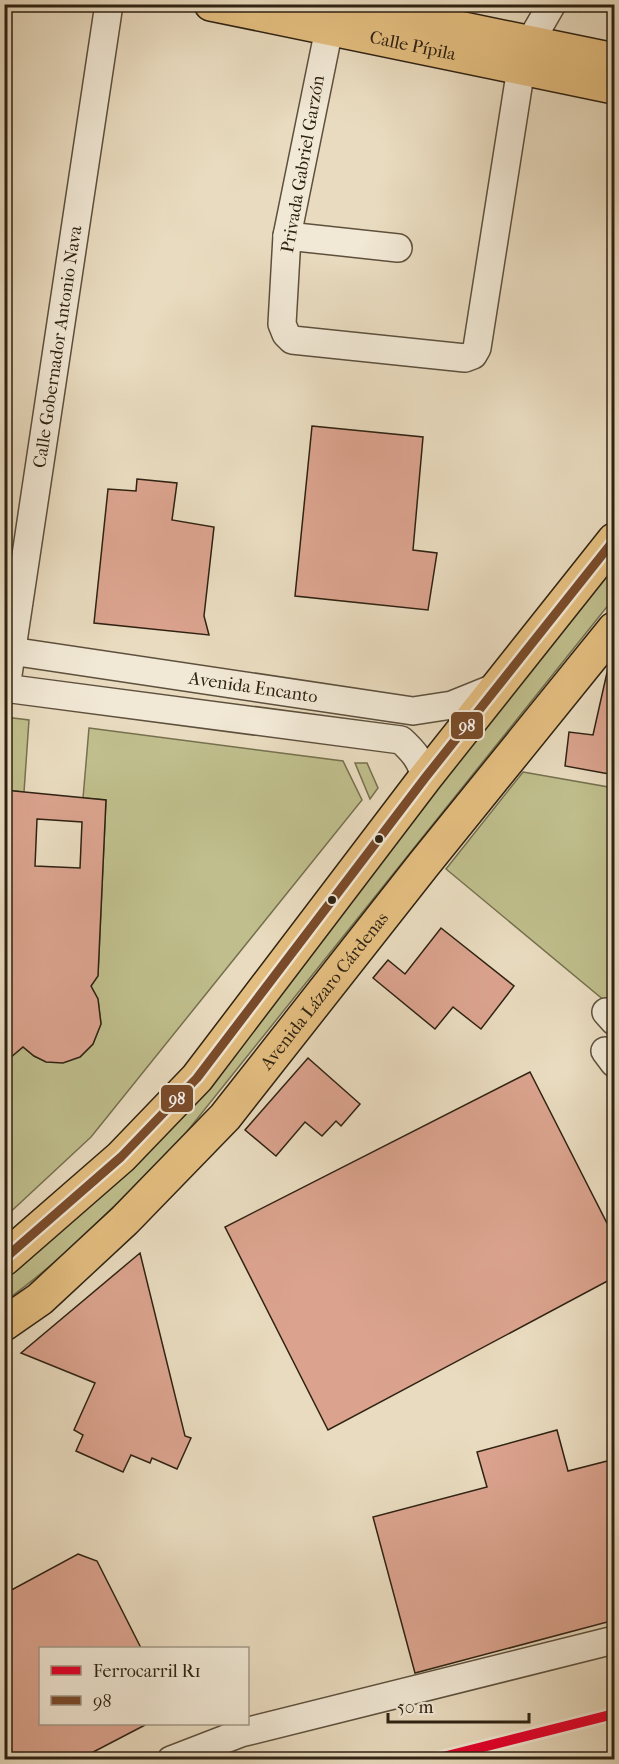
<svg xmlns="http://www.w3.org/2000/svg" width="619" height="1764" font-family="'IM FELL French Canon',serif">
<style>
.green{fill:#bfbe8c;stroke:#76704f;stroke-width:1.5}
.building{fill:#dba38e;stroke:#2e2212;stroke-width:1.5;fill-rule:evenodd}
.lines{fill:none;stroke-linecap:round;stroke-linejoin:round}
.minor-casing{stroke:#5d503d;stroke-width:30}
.major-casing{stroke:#2e2212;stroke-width:36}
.highway-casing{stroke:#2e2212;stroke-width:36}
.minor{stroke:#f1e8d5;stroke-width:27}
.major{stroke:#e4be80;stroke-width:33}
.highway{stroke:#e4be80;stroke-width:33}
.bus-1-casing{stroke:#f1e8d5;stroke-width:14}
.bus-1{stroke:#7a4b2a;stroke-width:9}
.rail-1-casing{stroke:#f1e8d5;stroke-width:15}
.rail-1{stroke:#e4002b;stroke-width:10}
.bus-dot{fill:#2e2212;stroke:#f1e8d5;stroke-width:2}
.labels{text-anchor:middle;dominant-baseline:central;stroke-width:4.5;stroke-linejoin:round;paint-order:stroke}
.street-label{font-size:18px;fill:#2e2212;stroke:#f1e8d5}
.line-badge{stroke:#f1e8d5;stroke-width:2}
.badge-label{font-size:16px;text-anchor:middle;font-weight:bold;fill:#fff}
</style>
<rect width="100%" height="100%" fill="#e9dbbf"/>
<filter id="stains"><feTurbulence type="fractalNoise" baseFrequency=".00333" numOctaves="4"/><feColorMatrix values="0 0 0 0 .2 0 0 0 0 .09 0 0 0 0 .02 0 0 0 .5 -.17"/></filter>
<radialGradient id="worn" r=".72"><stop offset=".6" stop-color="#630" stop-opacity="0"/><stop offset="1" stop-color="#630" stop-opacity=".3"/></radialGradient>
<g class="green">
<path d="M 614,565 L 614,598 L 181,1139 C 125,1195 70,1255 5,1301 L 4,1279 L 90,1205 Z"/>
<polygon points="5,717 29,720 24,792 5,790"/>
<polygon points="89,728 343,761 362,800 91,1137 5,1217 4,1063 23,1047 34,1056 47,1062 80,1057 93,1044 101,1024 98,999 91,986 98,975 106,800 83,798"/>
<polygon points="355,763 367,763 378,788 370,799"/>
<polygon points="523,772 614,788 614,1003 611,1006 446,869"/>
</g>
<g class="building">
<polygon points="312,426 423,437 413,550 437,553 428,610 295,596"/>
<polygon points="137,479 177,483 172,520 214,527 204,616 209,635 94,623 108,489 136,491"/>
<polygon points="608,668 615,668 615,775 565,766 569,732 593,735"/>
<path d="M 4,790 L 106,800 L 98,976 L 91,986 L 98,999 L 101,1024 L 93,1044 L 80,1057 L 63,1063 L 46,1062 L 34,1056 L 23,1047 L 4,1063 ZM 37,819 L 82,822 L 80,868 L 35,866 Z"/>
<polygon points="441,928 514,986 481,1029 453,1007 435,1029 373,978 388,960 405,974"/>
<polygon points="308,1058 360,1104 341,1126 336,1121 322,1136 305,1122 276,1156 245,1130"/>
<polygon points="530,1072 615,1239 615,1277 328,1430 225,1227"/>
<polygon points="140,1253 185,1436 191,1438 177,1469 152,1458 150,1463 131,1455 123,1472 76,1451 83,1435 74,1430 95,1383 21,1353"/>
<polygon points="557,1430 568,1471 615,1459 615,1620 415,1673 373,1517 487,1487 477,1452"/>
<polygon points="78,1554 97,1561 141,1648 40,1648 40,1724 147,1724 78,1760 4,1760 4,1594"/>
</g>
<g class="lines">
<g class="minor-casing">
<g id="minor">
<polyline points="329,29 287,236 282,324 286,334 292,340 465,358 473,355 477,348 521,68 530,42 552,4"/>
<polyline points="287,236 398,248"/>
<path id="s1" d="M 4,650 L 413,711 L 452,705 L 499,686"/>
<path d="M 4,688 L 401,740 C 414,752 421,760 425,778"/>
<path id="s2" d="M 6,688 L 109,4"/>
<polyline points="606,1012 614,1021"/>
<polyline points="605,1051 614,1063"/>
<polyline points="171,1760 241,1733 614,1640"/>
</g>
</g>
<g class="major-casing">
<g id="major">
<path id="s3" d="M 211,4 L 614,87"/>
<polyline points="343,4 614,60"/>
</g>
</g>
<g class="highway-casing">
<g id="highway">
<polyline points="4,1259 121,1157 197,1078 425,778 614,540"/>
<path id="s4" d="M 4,1324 L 40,1299 L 125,1220 L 225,1117 L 424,864 L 614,629"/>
</g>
</g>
<use href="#minor" class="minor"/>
<use href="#major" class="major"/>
<use href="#highway" class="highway"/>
<g class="bus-1-casing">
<polyline id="bus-1" points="4,1259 121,1157 197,1078 425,778 614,540"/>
</g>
<use href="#bus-1" class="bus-1"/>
<g class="rail-1-casing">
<polyline id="rail-1" points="431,1760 614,1714"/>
</g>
<use href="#rail-1" class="rail-1"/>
</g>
<g class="bus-dot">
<circle cx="379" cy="839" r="5"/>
<circle cx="332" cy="900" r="5"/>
</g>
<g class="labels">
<g class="street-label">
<text stroke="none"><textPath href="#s3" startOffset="206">Calle Pípila</textPath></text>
<text transform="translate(303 164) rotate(-80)">Privada Gabriel Garzón</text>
<text stroke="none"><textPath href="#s2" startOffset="345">Calle Gobernador Antonio Nava</textPath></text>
<text stroke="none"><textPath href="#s1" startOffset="252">Avenida Encanto</textPath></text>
<text stroke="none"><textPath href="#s4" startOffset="464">Avenida Lázaro Cárdenas</textPath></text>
</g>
</g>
<g class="line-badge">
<rect x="450" y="711" width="34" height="29" rx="6" fill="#7a4b2a"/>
<rect x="160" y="1084" width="34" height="29" rx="6" fill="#7a4b2a"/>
</g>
<g class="badge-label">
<text x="467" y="731">98</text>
<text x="177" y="1104">98</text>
</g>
<rect width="619" height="1764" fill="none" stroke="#e9dbbf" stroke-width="24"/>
<rect x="6" y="6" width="607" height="1752" fill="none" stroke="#2e2212" stroke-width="3"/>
<rect x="12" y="12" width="595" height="1740" fill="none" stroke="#2e2212" stroke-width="1.5"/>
<rect x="39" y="1647" width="210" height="78" fill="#f1e8d5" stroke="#a39987" stroke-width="1.5"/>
<rect x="51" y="1666" width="30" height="9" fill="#e4002b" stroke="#a39987" stroke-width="1.5"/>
<text x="93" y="1677" font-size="18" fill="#2e2212">Ferrocarril R1</text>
<rect x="51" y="1696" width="30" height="9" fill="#7a4b2a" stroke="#a39987" stroke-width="1.5"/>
<text x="93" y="1707" font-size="18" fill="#2e2212">98</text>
<path d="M388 1713v9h141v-9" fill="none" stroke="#2e2212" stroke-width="3"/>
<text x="397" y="1713" font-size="18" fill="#2e2212" stroke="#f1e8d5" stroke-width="4.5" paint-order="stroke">50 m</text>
<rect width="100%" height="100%" filter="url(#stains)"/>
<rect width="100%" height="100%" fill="url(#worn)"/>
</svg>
